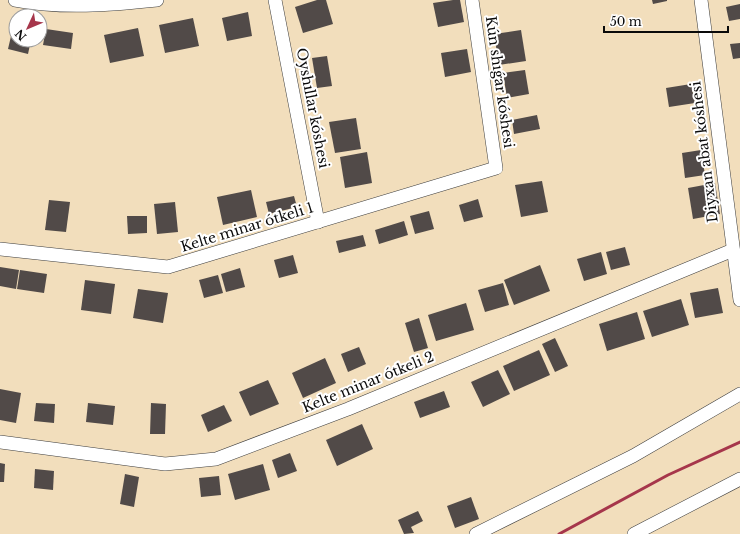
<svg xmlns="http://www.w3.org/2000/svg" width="740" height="534" font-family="'Libre Baskerville',serif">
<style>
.sand{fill:#f2debc;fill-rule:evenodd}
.building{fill:#514a48}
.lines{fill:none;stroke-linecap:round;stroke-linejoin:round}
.minor-casing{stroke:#3d3d3d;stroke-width:14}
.minor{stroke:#fff;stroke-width:13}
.rail{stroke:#a6364b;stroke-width:3}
.labels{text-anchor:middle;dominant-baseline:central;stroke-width:4;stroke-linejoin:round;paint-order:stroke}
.street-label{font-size:14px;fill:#0a0a0a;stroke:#fff}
</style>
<rect width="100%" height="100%" fill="#fcf6e9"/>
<path class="sand" d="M 0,0 L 740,0 L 740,534 L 0,534 ZM 16,16 L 40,16 L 40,40 L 16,40 Z"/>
<g class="building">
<polygon points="317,0 326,0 333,24 303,33 295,7"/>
<polygon points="453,0 460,0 464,22 438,27 433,3"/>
<polygon points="652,0 667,0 667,1 653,4"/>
<polygon points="740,4 740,19 729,21 726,7"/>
<polygon points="248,12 252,36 227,41 222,18"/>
<polygon points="193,18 199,46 165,53 159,25"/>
<polygon points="15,19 16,19 16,40 31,40 28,54 8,49"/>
<polygon points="138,28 144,56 110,63 104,35"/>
<polygon points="46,29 73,33 71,49 43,45"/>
<polygon points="521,30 526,61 499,65 494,34"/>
<polygon points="740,43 740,58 733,59 730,44"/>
<polygon points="467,49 471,72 445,77 441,53"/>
<polygon points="327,56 332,86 317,88 312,58"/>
<polygon points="525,70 529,94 507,98 503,73"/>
<polygon points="691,84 695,103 669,107 666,88"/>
<polygon points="537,115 540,129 514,134 512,120"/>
<polygon points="356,118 361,149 335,153 329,122"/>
<polygon points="701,150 705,175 685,178 682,153"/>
<polygon points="367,152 372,183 345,188 340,157"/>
<polygon points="542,181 548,212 521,217 515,185"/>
<polygon points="715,183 720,214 693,219 688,188"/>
<polygon points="251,190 257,217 223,225 217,197"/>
<polygon points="294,196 297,207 269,214 266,202"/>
<polygon points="478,199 483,217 464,222 459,205"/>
<polygon points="49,200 70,202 66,232 45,230"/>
<polygon points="175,202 178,232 157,234 154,204"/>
<polygon points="429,211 434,229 415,234 410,216"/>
<polygon points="127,216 147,216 147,233 128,234"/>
<polygon points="404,221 408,235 379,244 375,230"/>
<polygon points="363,235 366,246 339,253 336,241"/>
<polygon points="625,247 630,265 611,270 606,252"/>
<polygon points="601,252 607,274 584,281 577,259"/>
<polygon points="293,255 298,273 279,278 274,260"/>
<polygon points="540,265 550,291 514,305 504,280"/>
<polygon points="0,267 19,270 16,289 0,286"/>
<polygon points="240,268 245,287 226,292 221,274"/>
<polygon points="20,270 47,274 44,293 17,289"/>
<polygon points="218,275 223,293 204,298 199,280"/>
<polygon points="85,280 115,284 111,314 81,310"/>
<polygon points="503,283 509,305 485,312 478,290"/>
<polygon points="718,288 723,313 695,318 690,293"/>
<polygon points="138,289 168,293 163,323 133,318"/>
<polygon points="681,299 689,325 652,337 643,311"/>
<polygon points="466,303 474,330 436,341 428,315"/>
<polygon points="637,312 645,339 607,351 599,324"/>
<polygon points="419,318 428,348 414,352 405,323"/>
<polygon points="555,338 568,366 555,372 542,344"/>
<polygon points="359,347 366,364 348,372 341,354"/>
<polygon points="539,350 550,375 514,391 503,366"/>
<polygon points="325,358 336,383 303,398 292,373"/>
<polygon points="498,370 510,394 483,407 471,382"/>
<polygon points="268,380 279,404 250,416 239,392"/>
<polygon points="0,389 21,393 16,423 0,420"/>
<polygon points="444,391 450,407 420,418 414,402"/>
<polygon points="36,403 55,404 54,423 34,421"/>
<polygon points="88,403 115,406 113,425 86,422"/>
<polygon points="151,403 166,404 165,434 150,434"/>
<polygon points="224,405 232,421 208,432 201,415"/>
<polygon points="362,424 373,449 337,466 326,440"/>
<polygon points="290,453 297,471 278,478 272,460"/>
<polygon points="0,463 5,464 4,482 0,482"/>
<polygon points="263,464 270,490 235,500 228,474"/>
<polygon points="35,469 54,471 53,490 34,488"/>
<polygon points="125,474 139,477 134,507 120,504"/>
<polygon points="219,476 221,495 201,497 199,478"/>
<polygon points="471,497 479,519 455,528 447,506"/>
<polygon points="418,511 423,521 411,527 414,533 404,534 398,520"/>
</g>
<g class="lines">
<g class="minor-casing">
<g id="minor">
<path d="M 15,0 C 62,9 110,5 157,0"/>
<polyline points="275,0 318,222"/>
<polyline points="701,0 740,300"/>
<polyline points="0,249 168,267 496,168 472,0"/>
<polyline points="0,442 165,464 216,459 348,409 733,250"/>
<polyline points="476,534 633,456 740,394"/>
<polyline points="634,534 740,479"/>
</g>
</g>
<use href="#minor" class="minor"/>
<polyline class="rail" points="559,534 668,475 740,442"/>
</g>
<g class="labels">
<g class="street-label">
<text transform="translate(500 82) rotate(82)">Kún shıǵar kóshesi</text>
<text transform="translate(313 108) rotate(79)">Oyshıllar kóshesi</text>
<text transform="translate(704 152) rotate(-97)">Diyxan abat kóshesi</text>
<text transform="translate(247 227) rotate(-17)">Kelte minar ótkeli 1</text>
<text transform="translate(368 382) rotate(-22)">Kelte minar ótkeli 2</text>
</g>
</g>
<g transform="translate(28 28) rotate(226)"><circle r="19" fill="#ffffff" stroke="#9d9d9d"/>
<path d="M0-3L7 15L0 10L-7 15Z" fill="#a6364b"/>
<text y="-6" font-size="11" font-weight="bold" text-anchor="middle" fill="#0a0a0a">N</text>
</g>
<path d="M604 26v6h124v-6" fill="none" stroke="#0a0a0a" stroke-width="2"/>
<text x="610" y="26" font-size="12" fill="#0a0a0a" stroke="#ffffff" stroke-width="3" paint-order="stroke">50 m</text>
</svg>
